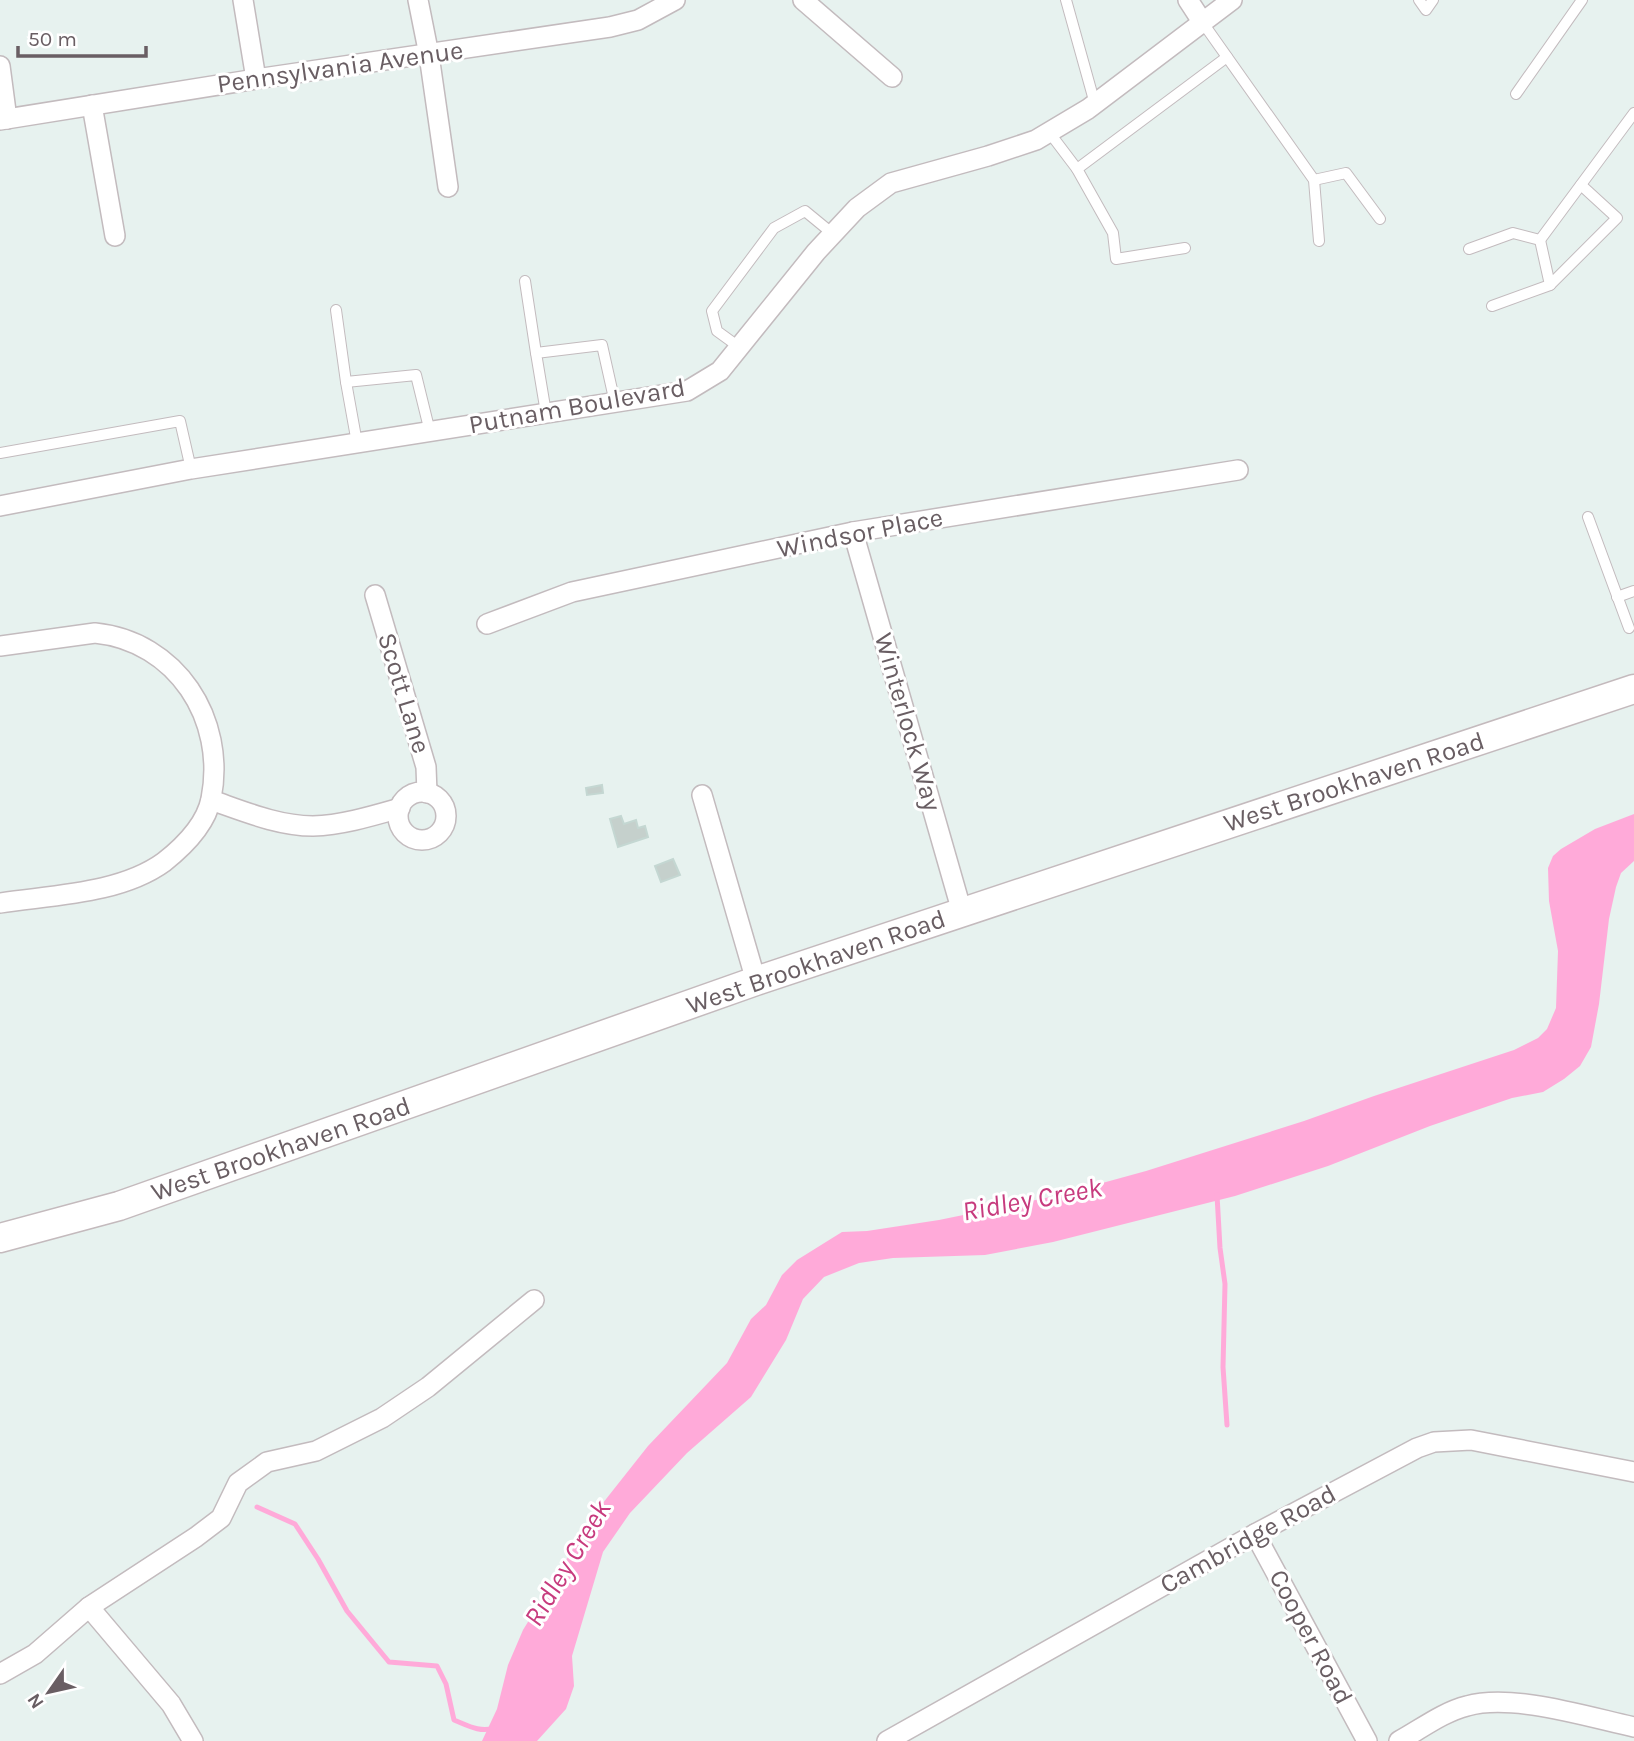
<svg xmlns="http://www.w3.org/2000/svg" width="1634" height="1741" font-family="Karla,sans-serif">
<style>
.water{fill:#ffaad9}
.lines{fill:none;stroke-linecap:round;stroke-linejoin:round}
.stream{stroke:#ffaad9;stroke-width:5}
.building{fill:#c5d0cc;stroke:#c4d7d2;stroke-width:2}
.lane-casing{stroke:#c3bbbe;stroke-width:12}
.street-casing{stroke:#c3bbbe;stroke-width:22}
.secondary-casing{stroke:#c4babd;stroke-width:31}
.lane{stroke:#fff;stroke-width:10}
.street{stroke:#fff;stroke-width:19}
.secondary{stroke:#fff;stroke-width:28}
.labels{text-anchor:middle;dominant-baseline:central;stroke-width:6;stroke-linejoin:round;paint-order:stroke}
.street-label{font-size:26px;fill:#695e63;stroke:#fff}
.water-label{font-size:28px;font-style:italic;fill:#c73b7e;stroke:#fff}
</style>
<rect width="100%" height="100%" fill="#e7f2ef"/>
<polygon class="water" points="1634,814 1634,861 1621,873 1616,887 1609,919 1599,1004 1591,1047 1580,1066 1564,1079 1543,1092 1512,1098 1430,1126 1328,1166 1235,1196 1053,1242 985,1255 893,1258 859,1263 824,1277 803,1299 786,1340 751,1397 687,1453 630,1513 603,1552 572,1656 574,1686 566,1709 537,1741 482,1741 497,1709 508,1665 523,1630 595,1513 648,1446 727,1363 751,1319 766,1305 782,1275 797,1260 842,1232 867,1231 939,1220 1055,1196 1146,1171 1304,1121 1374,1096 1514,1050 1538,1038 1547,1029 1556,1008 1558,951 1549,901 1548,868 1553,856 1561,849 1595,829"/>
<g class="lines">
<g class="stream">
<polyline points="1217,1195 1220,1248 1225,1284 1223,1367 1227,1425"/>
<path d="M 257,1507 L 295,1524 L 318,1559 L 347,1611 L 389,1662 L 437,1666 L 446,1684 L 454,1720 C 467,1725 480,1733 494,1728"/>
</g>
</g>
<g class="building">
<polygon points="602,785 603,793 587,795 586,788"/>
<polygon points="621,816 624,824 636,820 638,828 645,826 648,837 618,847 610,819"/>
<polygon points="673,859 680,875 661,882 655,866"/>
</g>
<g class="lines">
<g class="lane-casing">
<g id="lane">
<polyline points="1066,0 1095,104"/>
<polyline points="1419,0 1426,10 1433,0"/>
<polyline points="1203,23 1314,180 1319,241"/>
<polyline points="1516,94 1582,0"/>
<polyline points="1049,132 1077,169 1227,57"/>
<polyline points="1077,169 1113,233 1116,259 1185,248"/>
<polyline points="1314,180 1346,173 1380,219"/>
<polyline points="1469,249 1513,233 1540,240 1634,113"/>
<polyline points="525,281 536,353"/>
<polyline points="1550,285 1617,218 1581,185"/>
<polyline points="1492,306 1550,285 1540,240"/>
<polyline points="336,310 346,382"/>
<polyline points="739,347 717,331 712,311 774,228 805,211 833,234"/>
<polyline points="546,413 536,353 602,345 615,403"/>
<polyline points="357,443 346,382 416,375 430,432"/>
<polyline points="0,453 180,421 191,469"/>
<polyline points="1588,517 1629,628"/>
<polyline points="1617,597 1634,591"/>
</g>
</g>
<g class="street-casing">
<g id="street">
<polyline points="243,0 256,79"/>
<polyline points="418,0 429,55 448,187"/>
<polyline points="803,0 892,77"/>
<polyline points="1188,0 1203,23"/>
<polyline points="0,66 7,119"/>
<polyline points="92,105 115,236"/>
<polyline points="0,120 256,79 610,27 638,20 675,0"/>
<polyline points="0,506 191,469 687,391 720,371 816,252 857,208 891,183 988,156 1036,140 1088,109 1232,0"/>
<polyline points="853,532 962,912"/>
<polyline points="375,595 426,767 427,793"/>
<polyline points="487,624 572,592 853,532 1238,470"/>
<path d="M 0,646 L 95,633 C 176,641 227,719 211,799 C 206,824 183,847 164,862 C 120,894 52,895 0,903"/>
<circle cx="422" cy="816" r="24"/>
<polyline points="702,795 756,981"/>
<path d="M 211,800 C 243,811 278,826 313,826 C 342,825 372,816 400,808"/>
<polyline points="1255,1534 1367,1741"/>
<polyline points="89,1607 171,1704 193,1741"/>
<polyline points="0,1674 35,1654 89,1607 196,1537 221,1518 238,1483 267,1462 316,1451 382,1418 428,1387 534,1300"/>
<polyline points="887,1741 1255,1534 1417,1448 1434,1442 1471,1440 1634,1472"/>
<path d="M 1399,1741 C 1421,1729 1443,1712 1467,1706 C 1512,1693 1588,1717 1634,1727"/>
</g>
</g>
<g class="secondary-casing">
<polyline id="secondary" points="0,1238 119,1206 756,981 1634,689"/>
</g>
<use href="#lane" class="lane"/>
<use href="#street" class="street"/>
<use href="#secondary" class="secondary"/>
</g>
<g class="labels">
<g class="street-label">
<text transform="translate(340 67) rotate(-8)">Pennsylvania Avenue</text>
<text transform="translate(577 406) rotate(-10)">Putnam Boulevard</text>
<text transform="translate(860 533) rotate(-11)">Windsor Place</text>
<text transform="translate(404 693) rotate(73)">Scott Lane</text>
<text transform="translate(908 722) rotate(74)">Winterlock Way</text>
<text transform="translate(1354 782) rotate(-18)">West Brookhaven Road</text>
<text transform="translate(816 962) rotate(-19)">West Brookhaven Road</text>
<text transform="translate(281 1149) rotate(-19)">West Brookhaven Road</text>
<text transform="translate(1248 1539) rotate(-29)">Cambridge Road</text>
<text transform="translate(1311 1637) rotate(62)">Cooper Road</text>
</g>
<g class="water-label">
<text transform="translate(1032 1199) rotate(-10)">Ridley Creek</text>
<text transform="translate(567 1563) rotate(-59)">Ridley Creek</text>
</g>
</g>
<g transform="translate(49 1692) rotate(236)" stroke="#ffffff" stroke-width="5" paint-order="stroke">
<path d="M0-5L12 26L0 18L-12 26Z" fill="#695e63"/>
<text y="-10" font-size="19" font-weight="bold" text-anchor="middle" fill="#695e63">N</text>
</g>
<path d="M18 46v10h128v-10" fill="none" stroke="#695e63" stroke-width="3.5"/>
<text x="28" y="46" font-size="21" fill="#695e63" stroke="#ffffff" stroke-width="5" paint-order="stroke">50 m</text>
</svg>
